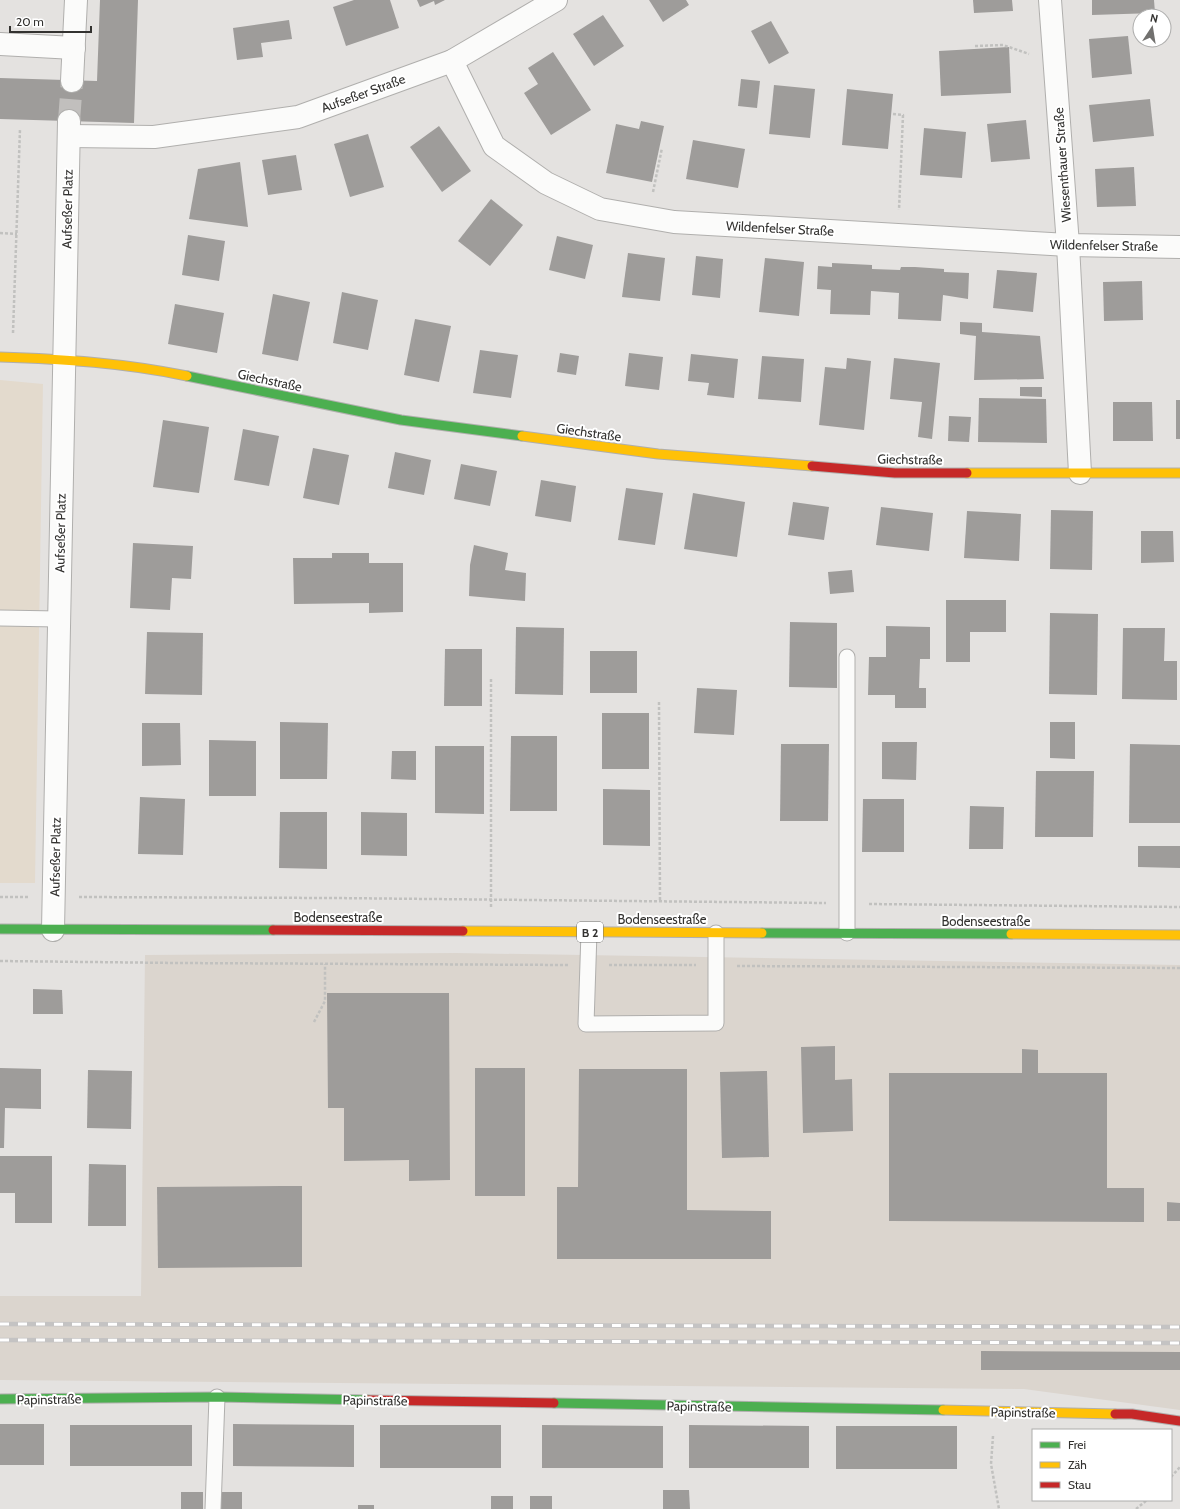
<svg xmlns="http://www.w3.org/2000/svg" width="1180" height="1509" font-family="Cabin,sans-serif">
<style>
.built{fill:#dbd5ce}
.green{fill:#e3dacd}
.building{fill:#9e9c9a}
.lines{fill:none;stroke-linecap:round;stroke-linejoin:round}
.street-tunnel{stroke:#c1bfbd;stroke-width:22;stroke-dasharray:22 11;stroke-linecap:butt}
.lane-casing{stroke:#b0afad;stroke-width:17}
.street-casing{stroke:#b0afad;stroke-width:24}
.fast-casing{stroke:#b0afad;stroke-width:11}
.slow-casing{stroke:#b0afad;stroke-width:11}
.jam-casing{stroke:#b0afad;stroke-width:11}
.path{stroke:#c1c1bf;stroke-width:2.5;stroke-dasharray:3 2;stroke-linecap:butt}
.lane{stroke:#fbfbfa;stroke-width:15}
.street{stroke:#fbfbfa;stroke-width:22}
.fast{stroke:#4caf50;stroke-width:9}
.slow{stroke:#ffc107;stroke-width:9}
.jam{stroke:#c62828;stroke-width:9}
.rail-casing{stroke:#c4c3c3;stroke-width:4.5}
.rail{stroke:#fff;stroke-width:3;stroke-dasharray:9;stroke-linecap:butt}
.labels{text-anchor:middle;dominant-baseline:central;stroke-width:4;stroke-linejoin:round;paint-order:stroke}
.shield{fill:#fff;stroke:#70706e;stroke-width:1}
.shield-label{font-size:12px;font-weight:bold;fill:#333230}
.street-label{font-size:13px;fill:#333230;stroke:#fff}
</style>
<rect width="100%" height="100%" fill="#e4e2e0"/>
<polygon class="built" points="457,953 1180,965 1180,1410 1024,1389 0,1380 0,1296 141,1296 145,955"/>
<polygon class="green" points="0,380 43,384 35,883 0,883"/>
<g class="building">
<polygon points="100,0 138,0 134,123 0,119 0,78 97,81"/>
<polygon points="354,0 390,0 399,28 346,46 333,7"/>
<polygon points="417,0 445,0 435,5 434,1 420,7"/>
<polygon points="649,0 686,0 689,5 663,22"/>
<polygon points="973,0 1012,0 1013,11 974,13"/>
<polygon points="1092,0 1154,0 1155,13 1092,15"/>
<polygon points="603,15 624,46 594,66 573,34"/>
<polygon points="289,20 292,39 261,43 263,57 237,60 233,28"/>
<polygon points="771,21 789,53 769,64 751,31"/>
<polygon points="1128,36 1132,74 1092,78 1089,39"/>
<polygon points="1009,47 1011,93 941,96 939,51"/>
<polygon points="553,52 591,110 551,135 524,93 538,84 528,68"/>
<polygon points="741,79 760,81 757,108 738,106"/>
<polygon points="774,85 815,89 810,138 769,134"/>
<polygon points="847,89 893,94 888,149 842,145"/>
<polygon points="1150,99 1154,136 1093,142 1089,105"/>
<polygon points="1026,120 1030,159 991,162 987,124"/>
<polygon points="641,121 664,126 652,182 606,173 616,124 639,129"/>
<polygon points="439,126 471,171 442,192 410,147"/>
<polygon points="924,128 966,132 962,178 920,175"/>
<polygon points="368,134 384,187 350,197 334,144"/>
<polygon points="693,140 745,149 738,188 686,179"/>
<polygon points="296,155 302,190 268,195 262,160"/>
<polygon points="240,162 248,227 189,219 198,169"/>
<polygon points="1134,167 1136,206 1097,207 1095,169"/>
<polygon points="491,199 523,225 490,266 458,241"/>
<polygon points="188,235 225,241 219,281 182,275"/>
<polygon points="557,236 593,245 585,279 549,270"/>
<polygon points="628,253 665,258 660,301 622,297"/>
<polygon points="696,256 723,259 720,298 692,295"/>
<polygon points="765,258 804,262 799,316 759,312"/>
<polygon points="832,263 872,265 872,269 900,270 901,267 915,267 944,269 944,272 969,273 968,299 943,295 941,321 898,319 899,293 871,291 870,315 830,314 831,290 817,289 818,266 832,267"/>
<polygon points="997,270 1037,273 1033,312 993,308"/>
<polygon points="1142,281 1143,320 1104,321 1103,282"/>
<polygon points="342,292 378,300 368,350 333,343"/>
<polygon points="273,294 310,302 298,361 262,354"/>
<polygon points="175,304 224,313 217,353 168,344"/>
<polygon points="415,319 451,326 439,382 404,375"/>
<polygon points="960,322 982,323 982,332 1040,336 1044,379 974,380 976,336 960,334"/>
<polygon points="480,350 518,355 511,398 473,393"/>
<polygon points="560,353 579,356 576,375 557,372"/>
<polygon points="629,353 663,357 659,390 625,386"/>
<polygon points="691,354 738,359 734,398 707,395 709,383 688,381"/>
<polygon points="762,356 804,359 801,402 758,399"/>
<polygon points="847,358 871,361 864,430 819,425 825,367 846,369"/>
<polygon points="894,358 940,363 932,439 918,437 922,402 890,399"/>
<polygon points="1020,387 1042,387 1042,397 1020,396"/>
<polygon points="979,398 1046,399 1047,443 978,442"/>
<rect x="1176" y="400" width="4" height="39"/>
<polygon points="1113,402 1152,402 1153,441 1113,441"/>
<polygon points="949,416 971,417 969,442 948,441"/>
<polygon points="163,420 209,427 199,493 153,487"/>
<polygon points="243,429 279,436 269,486 234,480"/>
<polygon points="313,448 349,455 339,505 303,498"/>
<polygon points="395,452 431,460 424,495 388,488"/>
<polygon points="461,464 497,471 490,506 454,499"/>
<polygon points="541,480 576,486 571,522 535,516"/>
<polygon points="626,488 663,493 655,545 618,540"/>
<polygon points="693,493 745,502 737,557 684,549"/>
<polygon points="793,502 829,507 824,540 788,535"/>
<polygon points="881,507 933,513 929,551 876,545"/>
<polygon points="1051,510 1093,511 1092,570 1050,569"/>
<polygon points="967,511 1021,514 1019,561 964,558"/>
<polygon points="1141,531 1173,531 1174,562 1141,563"/>
<polygon points="133,543 193,546 191,579 172,578 170,610 130,608"/>
<polygon points="474,545 508,553 505,570 526,573 525,601 469,596 470,565"/>
<polygon points="332,553 369,553 369,563 403,563 403,612 369,613 369,603 294,604 293,558 332,558"/>
<polygon points="852,570 854,592 830,594 828,572"/>
<polygon points="946,600 1006,600 1006,632 970,632 970,662 946,662"/>
<polygon points="1050,613 1098,614 1097,695 1049,694"/>
<polygon points="790,622 837,623 837,688 789,687"/>
<polygon points="886,626 930,627 930,659 920,659 919,688 926,688 926,708 895,708 895,695 868,695 869,657 886,657"/>
<polygon points="516,627 564,628 563,695 515,694"/>
<polygon points="1123,628 1165,628 1164,661 1177,661 1177,700 1122,699"/>
<polygon points="147,632 203,633 202,695 145,694"/>
<polygon points="445,649 482,649 482,706 444,706"/>
<rect x="590" y="651" width="47" height="42"/>
<polygon points="697,688 737,690 734,735 694,733"/>
<rect x="602" y="713" width="47" height="56"/>
<polygon points="280,722 328,723 327,779 280,779"/>
<polygon points="1050,722 1075,722 1075,759 1050,758"/>
<polygon points="142,723 180,723 181,765 142,766"/>
<polygon points="511,736 557,736 557,811 510,811"/>
<polygon points="209,740 256,741 256,796 209,796"/>
<polygon points="882,742 917,742 916,780 882,779"/>
<polygon points="781,744 829,744 828,821 780,821"/>
<polygon points="1130,744 1180,745 1180,823 1129,823"/>
<polygon points="435,746 484,746 484,814 435,813"/>
<polygon points="392,751 416,751 416,780 391,779"/>
<polygon points="1036,771 1094,771 1093,837 1035,837"/>
<polygon points="603,789 650,790 650,846 603,845"/>
<polygon points="140,797 185,799 183,855 138,854"/>
<polygon points="863,799 904,799 904,852 862,852"/>
<polygon points="970,806 1004,807 1003,849 969,849"/>
<polygon points="280,812 327,812 327,869 279,868"/>
<polygon points="361,812 407,813 407,856 361,855"/>
<polygon points="1138,846 1180,846 1180,868 1138,867"/>
<polygon points="33,989 62,990 63,1014 33,1014"/>
<polygon points="327,993 449,993 450,1180 409,1181 409,1160 344,1161 344,1108 328,1108"/>
<polygon points="835,1046 835,1080 852,1079 853,1131 803,1133 801,1047"/>
<polygon points="1022,1049 1038,1050 1038,1073 1107,1073 1107,1188 1144,1188 1144,1222 889,1221 889,1073 1022,1073"/>
<polygon points="0,1068 41,1069 41,1109 5,1108 4,1148 0,1148"/>
<rect x="475" y="1068" width="50" height="128"/>
<polygon points="579,1069 687,1069 687,1210 771,1211 771,1259 557,1259 557,1187 578,1187"/>
<polygon points="88,1070 132,1071 131,1129 87,1128"/>
<polygon points="767,1071 769,1157 722,1158 720,1072"/>
<polygon points="0,1156 52,1156 52,1223 15,1223 15,1193 0,1193"/>
<polygon points="89,1164 126,1165 126,1226 88,1226"/>
<polygon points="281,1186 302,1186 302,1267 158,1268 157,1187"/>
<polygon points="1167,1202 1180,1203 1180,1221 1167,1221"/>
<polygon points="981,1351 1180,1352 1180,1370 981,1370"/>
<rect x="0" y="1424" width="44" height="41"/>
<polygon points="233,1424 354,1425 354,1467 233,1466"/>
<rect x="70" y="1425" width="122" height="41"/>
<rect x="380" y="1425" width="121" height="43"/>
<polygon points="542,1425 663,1426 663,1468 542,1468"/>
<polygon points="689,1425 809,1426 809,1468 689,1468"/>
<rect x="836" y="1426" width="121" height="43"/>
<polygon points="663,1490 689,1490 690,1509 663,1509"/>
<rect x="181" y="1492" width="22" height="17"/>
<rect x="220" y="1492" width="22" height="17"/>
<rect x="491" y="1496" width="22" height="13"/>
<rect x="530" y="1496" width="22" height="13"/>
<rect x="358" y="1505" width="16" height="4"/>
</g>
<g class="lines">
<polyline class="street-tunnel" points="69,121 72,81"/>
<g class="lane-casing">
<g id="lane">
<polyline points="0,618 58,619"/>
<polyline points="589,932 586,1024 716,1023 716,933"/>
<polyline points="847,933 847,657"/>
<polyline points="213,1509 217,1397"/>
</g>
</g>
<g class="street-casing">
<g id="street">
<polyline points="1050,0 1068,245 1080,473"/>
<polyline points="0,44 74,48"/>
<polyline points="452,61 494,146 546,183 600,209 674,222 1068,245 1180,247"/>
<polyline points="72,81 76,0"/>
<polyline points="69,136 154,137 298,117 452,61 556,0"/>
<polyline points="53,930 69,121"/>
</g>
</g>
<g class="fast-casing">
<g id="fast">
<polyline points="187,376 401,420 522,436"/>
<polyline points="0,929 273,930"/>
<polyline points="762,933 1011,934"/>
<polyline points="0,1399 217,1397 368,1400"/>
<polyline points="554,1403 943,1410"/>
</g>
</g>
<g class="slow-casing">
<g id="slow">
<path d="M 0,357 C 63,359 125,363 187,376"/>
<polyline points="522,436 658,454 812,466"/>
<polyline points="967,473 1180,473"/>
<polyline points="463,931 762,933"/>
<polyline points="1011,934 1180,935"/>
<polyline points="943,1410 1115,1414"/>
</g>
</g>
<g class="jam-casing">
<g id="jam">
<polyline points="812,466 895,473 967,473"/>
<polyline points="273,930 463,931"/>
<polyline points="368,1400 554,1403"/>
<polyline points="1115,1414 1132,1414 1180,1421"/>
</g>
</g>
<g class="path">
<polyline points="975,46 1003,45 1029,54"/>
<polyline points="893,114 903,115 899,210"/>
<polyline points="653,192 662,148"/>
<polyline points="0,233 17,234"/>
<polyline points="13,333 20,129"/>
<polyline points="659,702 660,902"/>
<polyline points="0,897 30,897"/>
<polyline points="79,897 332,898 826,903"/>
<polyline points="869,904 1180,907"/>
<polyline points="491,907 491,678"/>
<polyline points="0,961 178,963 568,965"/>
<polyline points="609,965 696,965"/>
<polyline points="737,966 1180,968"/>
<polyline points="314,1022 325,1001 325,964"/>
<polyline points="993,1436 991,1464 999,1509"/>
<polyline points="1171,1477 1180,1467"/>
<polyline points="1136,1509 1147,1500"/>
</g>
<use href="#lane" class="lane"/>
<use href="#street" class="street"/>
<use href="#fast" class="fast"/>
<use href="#slow" class="slow"/>
<use href="#jam" class="jam"/>
<g class="rail-casing">
<g id="rail">
<polyline points="0,1324 1180,1327"/>
<polyline points="0,1340 1180,1343"/>
</g>
</g>
<use href="#rail" class="rail"/>
</g>
<g class="labels">
<rect class="shield" x="577" y="922" width="26" height="20" rx="3"/>
<g class="shield-label">
<text x="590" y="932">B 2</text>
</g>
<g class="street-label">
<text transform="translate(363 93) rotate(-20)">Aufseßer Straße</text>
<text transform="translate(1062 165) rotate(-94)">Wiesenthauer Straße</text>
<text transform="translate(67 209) rotate(-89)">Aufseßer Platz</text>
<text transform="translate(780 228) rotate(3)">Wildenfelser Straße</text>
<text transform="translate(1104 245) rotate(1)">Wildenfelser Straße</text>
<text transform="translate(270 380) rotate(12)">Giechstraße</text>
<text transform="translate(589 432) rotate(8)">Giechstraße</text>
<text transform="translate(910 459) rotate(1)">Giechstraße</text>
<text transform="translate(60 533) rotate(-89)">Aufseßer Platz</text>
<text transform="translate(55 857) rotate(-89)">Aufseßer Platz</text>
<text x="338" y="917">Bodenseestraße</text>
<text x="662" y="919">Bodenseestraße</text>
<text x="986" y="921">Bodenseestraße</text>
<text transform="translate(49 1399) rotate(-1)">Papinstraße</text>
<text transform="translate(375 1400) rotate(1)">Papinstraße</text>
<text transform="translate(699 1406) rotate(1)">Papinstraße</text>
<text transform="translate(1023 1412) rotate(1)">Papinstraße</text>
</g>
</g>
<rect x="1032" y="1429" width="140" height="72" fill="#ffffff" stroke="#adadac"/>
<rect x="1040" y="1442" width="20" height="6" fill="#4caf50" stroke="#adadac"/>
<text x="1068" y="1449" font-size="12" fill="#333230">Frei</text>
<rect x="1040" y="1462" width="20" height="6" fill="#ffc107" stroke="#adadac"/>
<text x="1068" y="1469" font-size="12" fill="#333230">Zäh</text>
<rect x="1040" y="1482" width="20" height="6" fill="#c62828" stroke="#adadac"/>
<text x="1068" y="1489" font-size="12" fill="#333230">Stau</text>
<g transform="translate(1152 28) rotate(12)"><circle r="19" fill="#ffffff" stroke="#adadac"/>
<path d="M0-3L7 15L0 10L-7 15Z" fill="#71706e"/>
<text y="-6" font-size="11" font-weight="bold" text-anchor="middle" fill="#333230">N</text>
</g>
<path d="M10 26v6h81v-6" fill="none" stroke="#333230" stroke-width="2"/>
<text x="16" y="26" font-size="12" fill="#333230" stroke="#ffffff" stroke-width="3" paint-order="stroke">20 m</text>
</svg>
